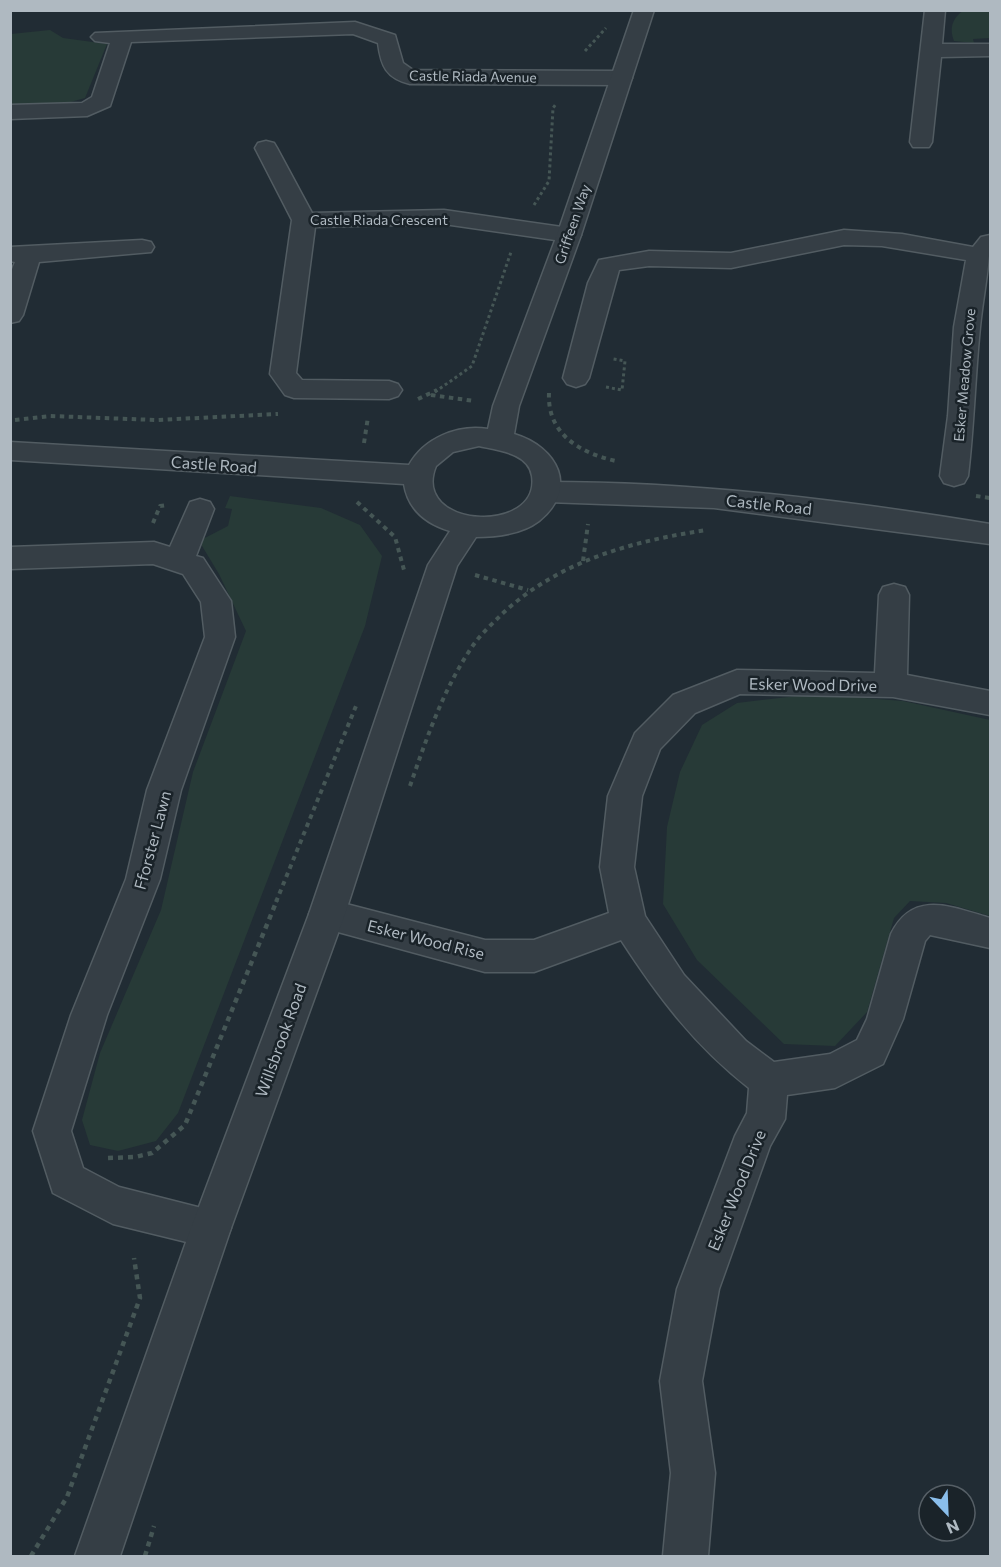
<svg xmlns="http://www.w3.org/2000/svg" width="1001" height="1567" font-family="Commissioner,sans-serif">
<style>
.green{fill:#273a37}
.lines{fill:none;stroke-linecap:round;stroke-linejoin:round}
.minor-casing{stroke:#525c62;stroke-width:3}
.tertiary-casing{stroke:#525c62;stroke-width:3}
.path-far2{stroke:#455655;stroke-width:3;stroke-dasharray:3 3;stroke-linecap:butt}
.path-far1{stroke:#455655;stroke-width:4;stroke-dasharray:4.5 4.5;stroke-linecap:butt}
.path{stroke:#455655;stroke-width:4.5;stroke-dasharray:5 5;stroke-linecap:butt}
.minor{fill:#353e45;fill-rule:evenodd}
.tertiary{fill:#353e45;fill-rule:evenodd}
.labels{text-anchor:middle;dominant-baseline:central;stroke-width:5;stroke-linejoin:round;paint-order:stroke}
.far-street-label{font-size:14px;fill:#afb9c1;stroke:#1a2329}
.street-label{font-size:16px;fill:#afb9c1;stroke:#1a2329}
</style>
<rect width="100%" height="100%" fill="#212c34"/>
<g class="green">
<path d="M 963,11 L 990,11 L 990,38 L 973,39 L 974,43 L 954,41 C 949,29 952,18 963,11 Z"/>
<polygon points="50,30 63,38 107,44 85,98 67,103 11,106 11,34"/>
<polygon points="230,496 321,508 360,525 382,556 365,626 178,1113 156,1141 118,1151 90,1145 82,1120 100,1053 161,910 193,772 246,631 219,574 199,541 228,526 232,509 225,508"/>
<polygon points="814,694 903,701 990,720 990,916 946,903 910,901 894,918 867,1012 835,1046 784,1044 697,960 663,904 667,827 680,772 702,725 737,703"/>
</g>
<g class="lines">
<g class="minor-casing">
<g id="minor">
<polygon points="925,10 945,10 942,44 990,44 990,56 941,57 932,142 929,147 913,147 910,142"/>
<path d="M 355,22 L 395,35 L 403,63 L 413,70 L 621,71 L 629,73 L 632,78 L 629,83 L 621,85 L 410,84 C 386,78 381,66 378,43 L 353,34 L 131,42 L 110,106 L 87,116 L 10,119 L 10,105 L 82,103 L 92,97 L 110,43 L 95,41 L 91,37 L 95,33 Z"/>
<polygon points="266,141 274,143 277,148 312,213 444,210 569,228 578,230 581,235 578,240 569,242 444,224 315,227 296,373 302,380 389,381 398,384 402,390 398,396 389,399 294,398 285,395 270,374 292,220 255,148 258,143"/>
<path d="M 844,230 L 902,234 L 973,247 L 981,237 L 990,235 C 990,266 983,296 980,327 C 975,377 974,426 968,476 L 964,483 L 954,486 L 944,483 L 940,476 L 948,416 L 954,327 L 966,260 L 882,246 L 844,245 L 731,268 L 649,266 L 619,270 L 589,378 L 585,384 L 576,387 L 567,384 L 563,378 L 588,283 L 599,260 L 649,251 L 731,253 Z"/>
<polygon points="142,240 151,242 154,247 151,252 39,262 23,315 19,321 10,323 10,274 15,262 10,261 10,247"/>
<path d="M 547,482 C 696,482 844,500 990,524 L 990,544 L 714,508 L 547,502 L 537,499 L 533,492 L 537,485 Z"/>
<polygon points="200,499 210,502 214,509 196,556 203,558 231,601 235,637 181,790 160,879 107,1015 71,1131 83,1168 119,1187 225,1214 231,1228 225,1242 211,1248 113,1224 53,1193 33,1131 71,1015 126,879 147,790 205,637 201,602 183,574 153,564 10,569 10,547 154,542 170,547 190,502"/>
<path d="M 894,584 L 905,587 L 909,595 L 907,675 L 990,691 L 990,715 L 893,697 L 740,694 L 695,713 L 660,749 L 642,796 L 634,867 L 645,916 L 684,975 L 746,1041 L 774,1062 L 830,1054 L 857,1040 L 867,1019 L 891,934 C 913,889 952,907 990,918 L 990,948 L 930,935 L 925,941 L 903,1019 L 883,1064 L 835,1088 L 787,1095 L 785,1119 L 770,1146 L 719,1289 L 702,1381 L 715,1473 L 708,1556 L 663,1556 L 671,1473 L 660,1381 L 677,1289 L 735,1136 L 747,1113 L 749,1088 C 695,1046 658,997 621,940 L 534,972 L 485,972 L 327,929 L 315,925 L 309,914 L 315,903 L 327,899 L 485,940 L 534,940 L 609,913 L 600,867 L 608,796 L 635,733 L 673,695 L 737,670 L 875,673 L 879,595 L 883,587 Z"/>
</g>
</g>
<g class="tertiary-casing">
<path id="tertiary" d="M 634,10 L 654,10 L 581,235 L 519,406 L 514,434 C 558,447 579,489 539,521 C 522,534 496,537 476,537 L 457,566 L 345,914 L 231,1228 L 120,1556 L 75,1556 L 191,1228 L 309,914 L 428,565 L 450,531 C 426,524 408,509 404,484 L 10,460 L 10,442 L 409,465 C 424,438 458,424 488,429 L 493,406 L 557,235 ZM 479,446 C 497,450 529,453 532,476 C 541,535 410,529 436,466 L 453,452 Z"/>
</g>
<g class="path-far2">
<polyline points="585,51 606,28"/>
<polyline points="534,205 549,181 553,108 556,104"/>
<polyline points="606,387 622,390 625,361 613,359"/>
<polyline points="435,392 472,366 511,252"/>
</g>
<g class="path-far1">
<path d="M 549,393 C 547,434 580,453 616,461"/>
<polyline points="431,395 474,401"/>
<polyline points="418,399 437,390"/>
<polyline points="15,420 50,416 157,420 278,414"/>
<polyline points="364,443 368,417"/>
<polyline points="976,496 990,498"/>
<polyline points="357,502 395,537 404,570"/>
<polyline points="153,523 160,506 167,505"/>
<polyline points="583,561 588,524"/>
<polyline points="475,575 528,590"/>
<path d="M 410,786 C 427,737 444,687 474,644 C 482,633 493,623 502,614 C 559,561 632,541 707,530"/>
<polyline points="276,902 356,706"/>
</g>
<g class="path">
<polyline points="108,1158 135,1157 152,1153 185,1125 277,900"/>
<polyline points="31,1556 67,1497 140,1298 134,1258"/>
<polyline points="145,1556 154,1526"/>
</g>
<use href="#minor" class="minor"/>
<use href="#tertiary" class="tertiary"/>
</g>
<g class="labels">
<g class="far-street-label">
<text transform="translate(473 76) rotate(1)">Castle Riada Avenue</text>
<text x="379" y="219">Castle Riada Crescent</text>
<text transform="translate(572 224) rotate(-71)">Griffeen Way</text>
<text transform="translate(964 375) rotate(-85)">Esker Meadow Grove</text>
</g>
<g class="street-label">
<text transform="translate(214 464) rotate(4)">Castle Road</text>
<text transform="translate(769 504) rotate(6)">Castle Road</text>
<text transform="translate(813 684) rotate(1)">Esker Wood Drive</text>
<text transform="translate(152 840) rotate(-75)">Fforster Lawn</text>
<text transform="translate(426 939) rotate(14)">Esker Wood Rise</text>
<text transform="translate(280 1040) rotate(-70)">Willsbrook Road</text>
<text transform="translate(736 1190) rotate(-68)">Esker Wood Drive</text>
</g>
</g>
<rect width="1001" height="1567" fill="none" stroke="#afb9c1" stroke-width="24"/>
<g transform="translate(947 1513) rotate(157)"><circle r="28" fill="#1a2329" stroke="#565f66" stroke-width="1.5"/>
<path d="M0-4.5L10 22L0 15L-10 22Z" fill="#8abeeb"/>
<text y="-9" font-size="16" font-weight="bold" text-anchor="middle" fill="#afb9c1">N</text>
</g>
</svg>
